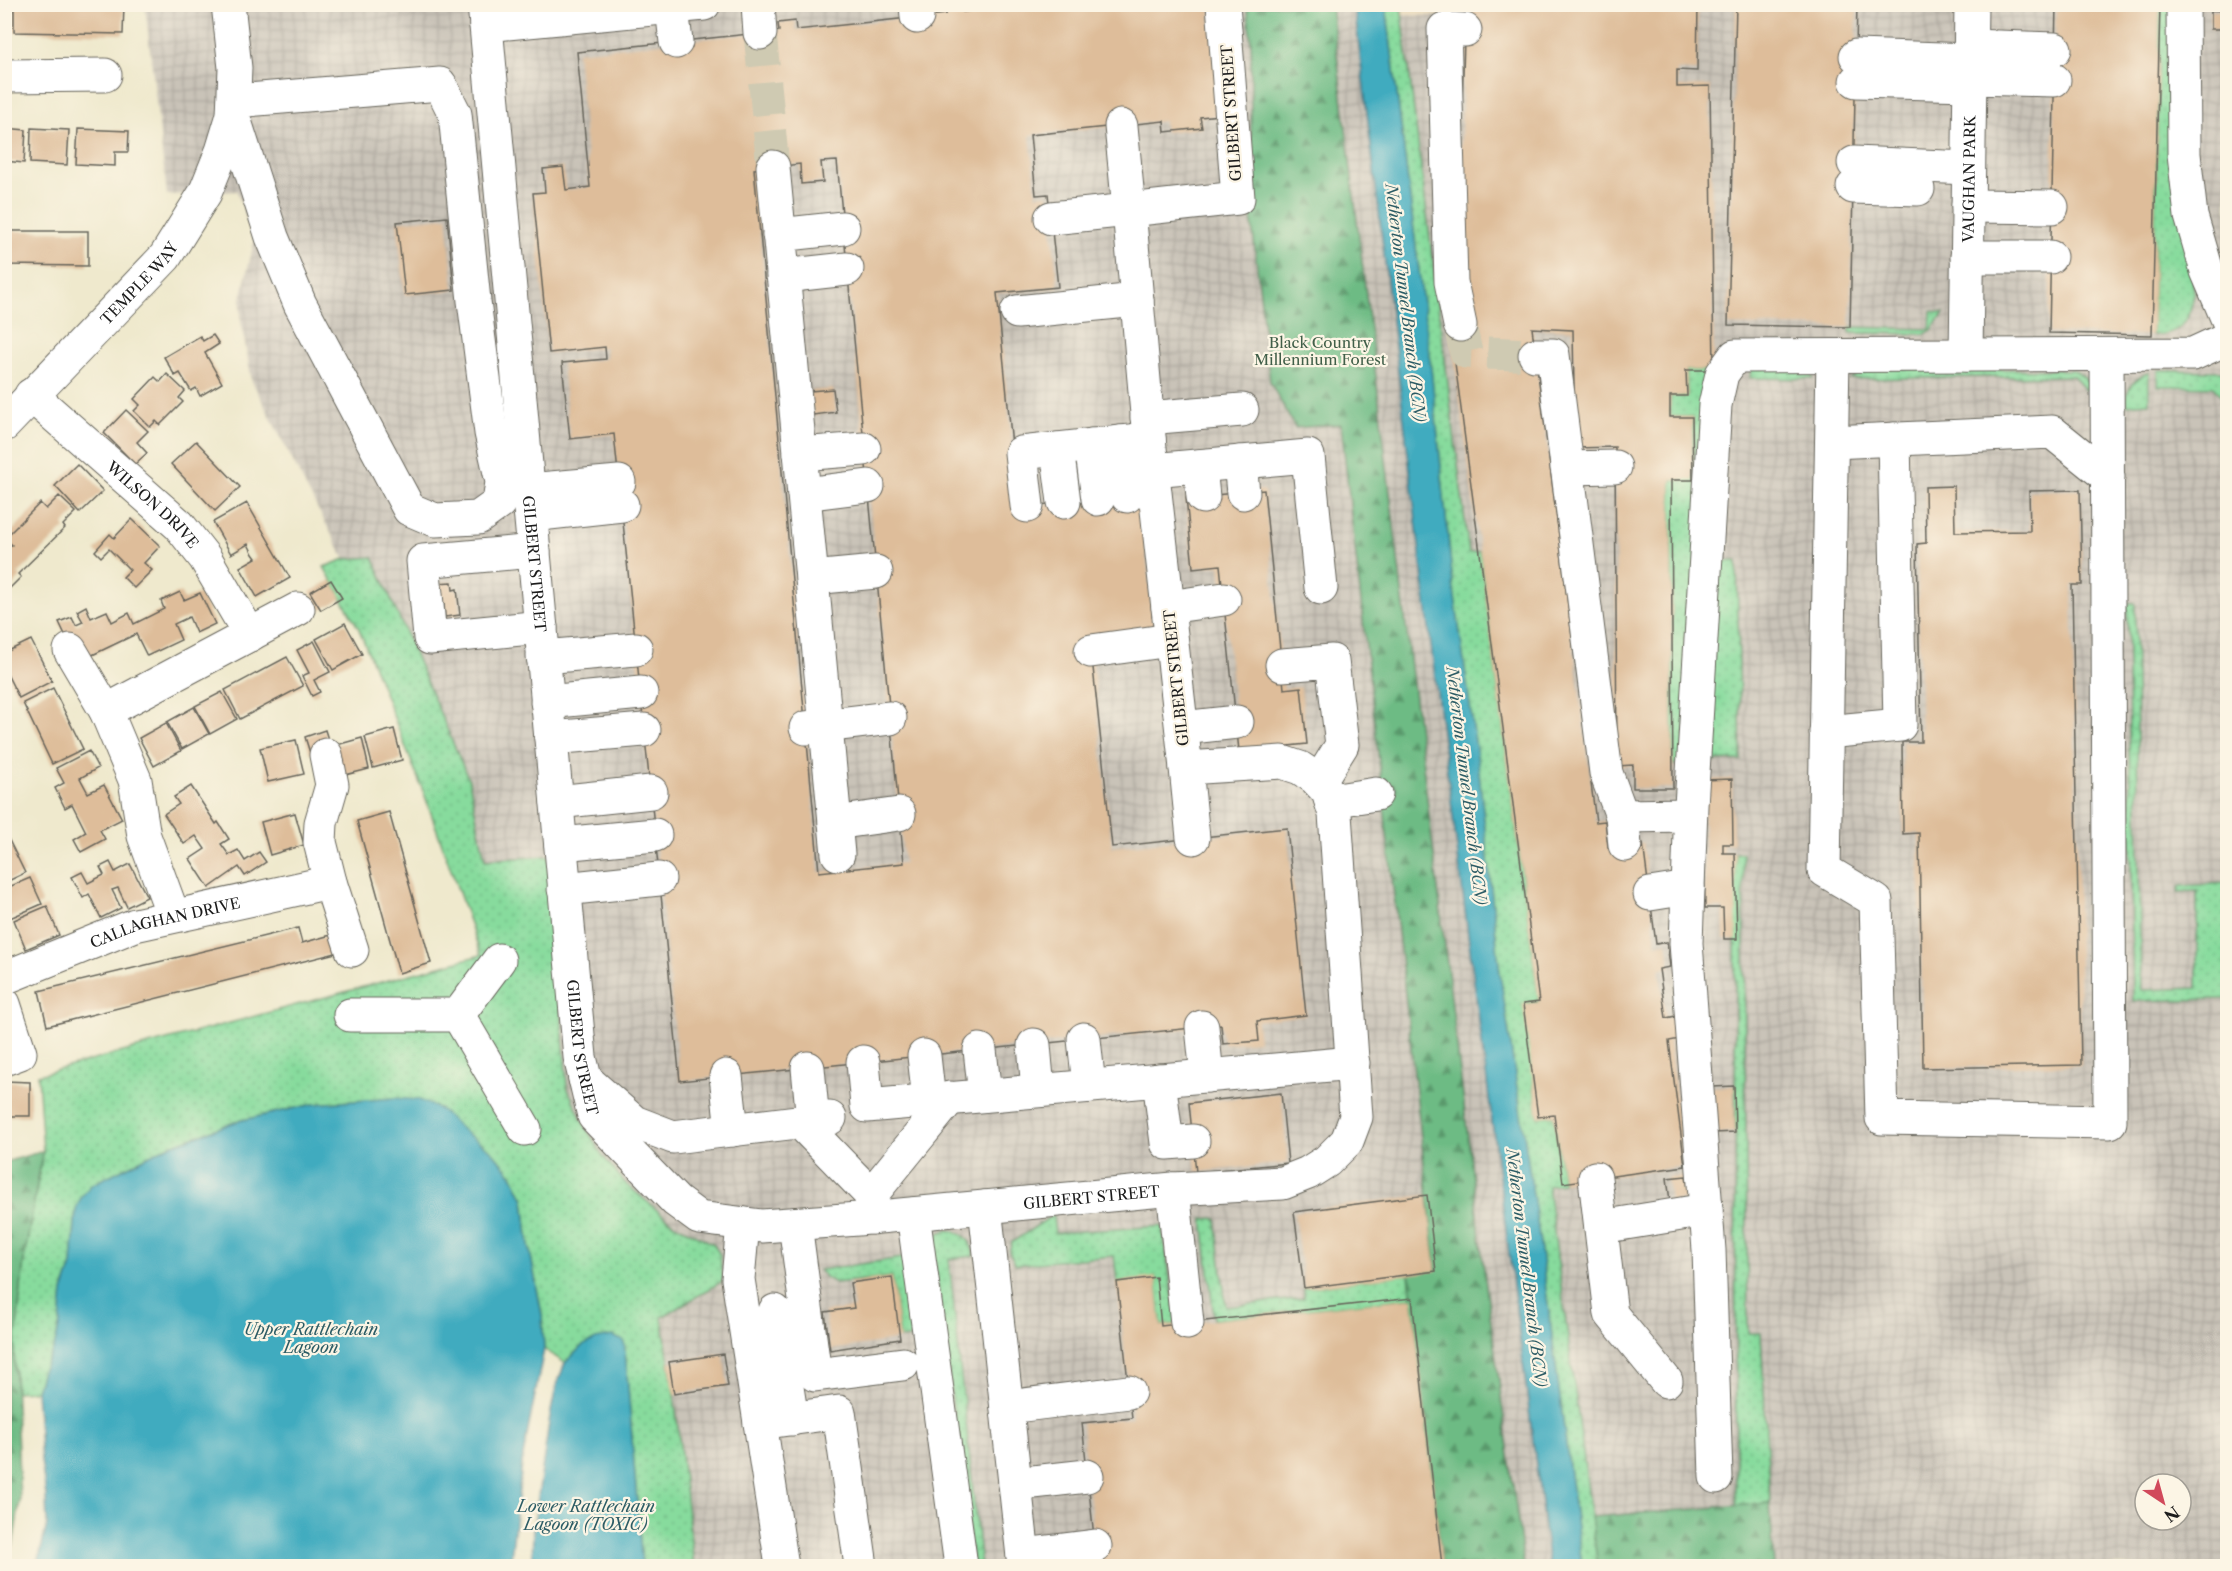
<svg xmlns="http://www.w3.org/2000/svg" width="2232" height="1571" font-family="'Libre Caslon Text',serif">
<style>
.built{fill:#e8d9ba}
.industrial{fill:url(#industrial-grid);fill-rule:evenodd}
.grass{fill:url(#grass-dots);stroke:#527c5c;stroke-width:1.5}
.forest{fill:url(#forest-firs);stroke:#446c50;stroke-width:1.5}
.water{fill:#40abbf;stroke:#2e646e;stroke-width:1.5}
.building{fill:#debd9a;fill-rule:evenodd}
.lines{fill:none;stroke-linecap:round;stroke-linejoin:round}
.minor-tunnel{stroke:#cfcab2;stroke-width:33;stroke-dasharray:33 16;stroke-linecap:butt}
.minor-casing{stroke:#66645a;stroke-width:35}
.minor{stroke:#fff;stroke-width:33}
.labels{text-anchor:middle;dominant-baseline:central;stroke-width:4.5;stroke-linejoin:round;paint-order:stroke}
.street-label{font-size:15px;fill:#1c1c1c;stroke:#fcf5e5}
.park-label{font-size:15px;fill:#415f49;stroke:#fcf5e5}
.water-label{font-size:16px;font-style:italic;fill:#2c5c65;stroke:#fcf5e5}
</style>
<defs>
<pattern id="industrial-grid" width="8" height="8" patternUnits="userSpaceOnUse" patternTransform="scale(1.5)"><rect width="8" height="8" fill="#c9c3b8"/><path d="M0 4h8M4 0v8" fill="none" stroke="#aca79e"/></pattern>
<pattern id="grass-dots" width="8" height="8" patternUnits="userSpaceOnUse" patternTransform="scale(1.5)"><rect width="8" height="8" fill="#87db9d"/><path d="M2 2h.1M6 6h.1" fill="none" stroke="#74bb87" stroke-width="1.8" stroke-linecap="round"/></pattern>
<pattern id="forest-firs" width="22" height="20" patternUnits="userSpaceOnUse" patternTransform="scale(1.5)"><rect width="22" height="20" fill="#6dbb84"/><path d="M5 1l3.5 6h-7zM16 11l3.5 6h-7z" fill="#59976b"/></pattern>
</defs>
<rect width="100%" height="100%" fill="#fcf5e5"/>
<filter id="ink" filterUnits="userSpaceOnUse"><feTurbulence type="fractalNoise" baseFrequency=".0167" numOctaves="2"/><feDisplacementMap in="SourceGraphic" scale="12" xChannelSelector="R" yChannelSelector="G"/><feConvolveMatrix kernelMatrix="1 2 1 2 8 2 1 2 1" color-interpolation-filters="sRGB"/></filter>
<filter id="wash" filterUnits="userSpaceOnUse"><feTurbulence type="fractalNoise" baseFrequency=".008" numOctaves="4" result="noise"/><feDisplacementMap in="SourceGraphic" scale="24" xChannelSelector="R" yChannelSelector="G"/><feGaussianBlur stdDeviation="1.35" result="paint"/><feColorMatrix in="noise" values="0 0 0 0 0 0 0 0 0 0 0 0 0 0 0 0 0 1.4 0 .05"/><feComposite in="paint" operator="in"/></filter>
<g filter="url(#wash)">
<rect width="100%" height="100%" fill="#efe9cd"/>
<polygon class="built" points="1368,5 1465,5 1465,17 1370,21"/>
<path class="industrial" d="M 1368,4 L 1370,21 L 1403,15 L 1465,17 L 1465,4 L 2227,5 L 2227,1566 L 1774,1566 L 1770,1503 L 1591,1517 L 1560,1523 L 1565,1566 L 694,1566 L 674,1394 L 662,1317 L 601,1173 L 392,646 L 307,489 L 252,381 L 241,321 L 241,299 L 254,242 L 237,191 L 167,195 L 145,5 ZM 2145,1484 L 2181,1484 L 2181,1520 L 2145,1520 Z"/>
<g class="grass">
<polygon points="1386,5 1401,5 1469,553 1480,551 1539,1002 1524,1004 1538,1117 1554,1115 1563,1183 1548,1186 1598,1566 1582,1566 1537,1221 1500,974 1478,763 1452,576 1431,368"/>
<path d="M 2160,5 L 2169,5 L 2194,293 C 2190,320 2183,335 2152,335 Z"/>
<polygon points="1931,311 1944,313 1932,330 1925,334 1850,333 1850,327 1930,329"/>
<polygon points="1751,367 1811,367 1813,379 1750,378"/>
<path d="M 1863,368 L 2073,370 C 2087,377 2091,384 2093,399 L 2073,376 L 1851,379 Z"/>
<polygon points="1686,370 1714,370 1683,763 1673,765 1671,480 1693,479 1692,417 1670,417 1670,396 1687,396"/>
<polygon points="2158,370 2223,371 2227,403 2213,387 2158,386"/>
<path d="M 2149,372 L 2149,403 L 2126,405 C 2126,387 2133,380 2149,372 Z"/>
<polygon points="373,557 469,780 485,860 549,856 567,1087 586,1128 603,1156 626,1184 673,1223 714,1244 720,1255 723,1281 662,1317 674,1394 694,1566 642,1566 626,1361 582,1346 565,1363 544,1349 542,1315 529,1246 524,1200 512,1175 492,1151 466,1133 395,1098 314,1104 238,1121 166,1147 91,1185 76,1209 72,1265 63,1292 60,1323 54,1348 42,1371 36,1391 16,1392 14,1355 24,1259 43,1151 38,1075 481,955 425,796 359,629 324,567 345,559"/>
<polygon points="1737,561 1741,760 1705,761 1717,562"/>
<polygon points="2127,603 2135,603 2141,990 2197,988 2197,891 2178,892 2180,886 2227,883 2227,999 2133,1001"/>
<polygon points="1735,853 1743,853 1748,1333 1761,1333 1770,1503 1736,1506"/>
<polygon points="1053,1215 1055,1233 1162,1226 1177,1324 1161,1326 1156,1278 1117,1282 1114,1256 1016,1265 1009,1252 1012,1242"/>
<polygon points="1216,1218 1226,1307 1304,1298 1304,1288 1409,1274 1412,1298 1214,1320 1203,1219"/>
<path d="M 948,1230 C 965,1233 971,1239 974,1256 L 949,1259 L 981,1566 L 973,1566 L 932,1241 L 939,1233 Z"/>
<polygon points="908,1257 917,1337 900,1339 892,1277 835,1283 826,1278 819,1270"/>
</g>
<g class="forest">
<polygon points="1247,5 1331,5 1485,1278 1524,1566 1442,1566 1409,1274 1436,1270 1341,424 1295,428 1270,382 1251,215 1251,43"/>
<polygon points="43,1151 24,1259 14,1355 20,1501 13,1545 5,1561 5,1162"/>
<polygon points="1770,1503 1774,1566 1598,1566 1591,1517"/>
</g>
<g class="water">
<polygon points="1354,5 1386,5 1431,368 1452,576 1478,763 1500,974 1537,1221 1582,1566 1549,1566 1431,646"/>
<polygon points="395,1098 420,1100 441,1110 466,1133 492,1151 512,1175 524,1200 529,1246 542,1315 544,1349 523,1456 510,1566 35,1566 39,1558 47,1524 46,1496 41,1460 36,1391 42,1371 54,1348 60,1323 63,1292 72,1265 76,1209 82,1196 91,1185 166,1147 238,1121 314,1104"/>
<polygon points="612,1336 624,1341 626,1361 642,1566 532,1566 533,1530 550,1416 556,1387 565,1363 582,1346 596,1339"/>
</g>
<g id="blocks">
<g class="building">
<polygon points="4,4 8,4 7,52 4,52"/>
<polygon points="14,4 124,4 123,34 14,32"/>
<path d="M 1037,4 L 1209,4 L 1220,115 L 1200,117 L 1202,128 L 1165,132 L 1164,121 L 1030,135 L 1036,195 L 1048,194 L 1058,287 L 997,293 L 1018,507 L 1140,495 L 1154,632 L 1090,639 L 1112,847 L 1287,828 L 1306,1015 L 1257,1021 L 1259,1041 L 1223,1044 L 1221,1025 L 680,1081 L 614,434 L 570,439 L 562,363 L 606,359 L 605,347 L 549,353 L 533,193 L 545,192 L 543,169 L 563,167 L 566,190 L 590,187 L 577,52 L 779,31 L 778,23 L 795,21 L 796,30 L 946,14 L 945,8 L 962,6 L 963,12 ZM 837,161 L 904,863 L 819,872 L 754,169 L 800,164 L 801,184 L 823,182 L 821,162 Z"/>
<polygon points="1465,4 1698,4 1697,71 1677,70 1677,87 1710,86 1714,370 1686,370 1687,396 1670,396 1670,417 1692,417 1693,480 1671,480 1673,788 1633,788 1633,765 1617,766 1615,447 1575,448 1573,330 1532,328 1596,822 1605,821 1608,847 1643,843 1656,944 1667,942 1670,967 1659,969 1666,1018 1676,1016 1680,1039 1669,1041 1685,1166 1563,1183 1554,1115 1538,1117 1523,1004 1539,1002 1450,325 1458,248"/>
<polygon points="1736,4 1857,4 1850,327 1728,325"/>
<polygon points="2056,4 2160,4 2152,335 2049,333"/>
<polygon points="2211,10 2226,11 2225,29 2211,29"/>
<polygon points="4,128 26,130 24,163 4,161"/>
<polygon points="31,128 69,130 67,165 30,163"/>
<polygon points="78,129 129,131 128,152 115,152 115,166 76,164"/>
<polygon points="447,217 454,290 405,295 397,222"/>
<polygon points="4,231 88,231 88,266 4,265"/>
<polygon points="213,335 219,344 205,353 222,383 200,396 196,388 191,391 180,373 175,376 164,357 200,336 203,341"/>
<polygon points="167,374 185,391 179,398 183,402 160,425 156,421 150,427 134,411 140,405 134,399 155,377 160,382"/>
<polygon points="833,389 836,412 813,415 810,391"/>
<polygon points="126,410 148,431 137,442 147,453 135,464 104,433"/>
<polygon points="196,441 240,487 215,511 171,464"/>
<polygon points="77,464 103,491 80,513 55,486"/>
<polygon points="1954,486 1955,532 2030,531 2029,491 2080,490 2082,585 2072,585 2081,1065 1923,1068 1919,833 1903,834 1902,742 1921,742 1917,544 1926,543 1925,487"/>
<polygon points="1264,490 1284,689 1301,687 1307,744 1239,751 1220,565 1193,568 1186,498"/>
<polygon points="59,496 76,512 63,525 65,528 18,574 21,577 4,594 4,552 12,545 5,538 40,503 46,509"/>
<polygon points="247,503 290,578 257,597 240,567 256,558 253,554 248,544 231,554 213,522"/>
<polygon points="132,519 160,546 144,563 152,570 134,588 123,577 130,570 109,549 101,557 95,551 110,534 114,538"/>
<polygon points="331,580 342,598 321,610 310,592"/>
<polygon points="452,582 453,590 457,589 460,615 445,617 444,603 438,604 436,583"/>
<polygon points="180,592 184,600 200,593 215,624 196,633 189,617 174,624 181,640 147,656 136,634 86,658 69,643 59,622 72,617 76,625 83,622 77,611 86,606 91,618 107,611 112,622 129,613 134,624 164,609 161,601"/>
<polygon points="345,623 362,654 333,670 316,639"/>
<polygon points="31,640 52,681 19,698 4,668 4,653"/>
<polygon points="314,641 330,672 314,680 320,692 312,696 302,676 309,673 297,650"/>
<polygon points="287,657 303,686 240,719 225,690"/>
<polygon points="53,688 83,749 52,764 23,703"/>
<polygon points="222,692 237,719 210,734 195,706"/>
<polygon points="194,707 209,734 182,749 167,722"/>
<polygon points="166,723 181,751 154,766 139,738"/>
<polygon points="394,729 402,760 373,768 365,737"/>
<polygon points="325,730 330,746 310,753 305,737"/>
<polygon points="362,738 369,769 341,776 333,746"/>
<polygon points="296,740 304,774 268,782 260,748"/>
<polygon points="89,751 98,768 80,778 88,793 104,785 122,819 100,830 105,839 81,852 74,839 86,832 72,804 65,808 55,788 64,783 56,768"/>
<polygon points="1732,779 1733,844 1723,844 1723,853 1735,853 1737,939 1724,939 1723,908 1705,908 1703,780"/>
<polygon points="191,786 216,824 218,822 229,839 221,844 229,855 238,850 245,861 259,852 266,862 245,876 239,867 209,888 190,859 205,849 196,836 184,844 164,814 179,804 174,797"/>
<polygon points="389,812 431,963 399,973 357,821"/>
<polygon points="295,813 304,845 270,855 261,822"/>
<polygon points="4,830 25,873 4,883"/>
<polygon points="110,862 115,872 130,864 147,897 127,907 118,888 112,890 121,908 101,918 89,894 83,898 72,877 82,872 88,883 104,875 100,867"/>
<polygon points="30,878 42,904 10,918 4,906 4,889"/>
<polygon points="47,906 59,935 26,949 14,920"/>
<polygon points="298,928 302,943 331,935 336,953 47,1026 39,991"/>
<polygon points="4,1081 30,1082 30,1116 4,1116"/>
<polygon points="1734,1086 1735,1132 1714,1133 1713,1087"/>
<polygon points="1281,1093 1288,1163 1196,1172 1189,1103"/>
<polygon points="1686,1176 1690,1199 1670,1201 1667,1178"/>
<polygon points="1427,1195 1436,1271 1304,1288 1294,1212"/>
<polygon points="892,1277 900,1339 830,1350 825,1312 854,1308 850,1283"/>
<polygon points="1156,1277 1161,1326 1412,1298 1442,1566 1097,1566 1082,1423 1132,1418 1117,1282"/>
<polygon points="723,1354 728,1386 674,1394 669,1362"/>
</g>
</g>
</g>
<g filter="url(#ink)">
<use href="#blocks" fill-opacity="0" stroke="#66645a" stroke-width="1.5"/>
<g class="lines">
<g class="minor-tunnel">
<polyline points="760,33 773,167"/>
<polyline points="1460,325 1466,352 1535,355"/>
</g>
<g class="minor-casing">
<g id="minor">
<path id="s1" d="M 484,4 L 580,1057 L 594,1116 L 676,1201 L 699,1218 L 762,1226 L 858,1219 L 1173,1189 L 1283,1183 L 1308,1173 L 1327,1161 L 1347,1141 L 1356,1117 L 1335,814 L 1328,792 L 1315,778 L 1300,768 L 1282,762 L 1186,768 L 1150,448 L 1129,210 L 1238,198 L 1223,4"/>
<polyline points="758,4 760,33"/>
<polyline points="916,4 917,17"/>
<polyline points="2183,4 2184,154 2191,216 2207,271 2228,320"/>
<polyline points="672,8 676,42"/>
<polyline points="486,25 704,4"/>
<polyline points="1970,46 2055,49"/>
<polyline points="1856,56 1970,60"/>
<polyline points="4,76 105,75"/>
<polyline points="1970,78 2054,80"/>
<polyline points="1856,81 1970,84"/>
<polyline points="233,115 272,237 300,304 409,509 435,520 478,518 499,503 502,482 491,433 474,301 455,114 440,84 235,101"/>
<polyline points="1854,163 1968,168"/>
<polyline points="773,167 838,854"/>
<polyline points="1853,187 1918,189"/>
<polyline points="1968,206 2052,207"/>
<polyline points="1051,218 1129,210 1121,126"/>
<polyline points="779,235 843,228"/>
<polyline points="1967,257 2050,257"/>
<polyline points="783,276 847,269"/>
<polyline points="1017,312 1137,300"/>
<polyline points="1460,325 1451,282 1444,29 1465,30"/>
<polyline points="1535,355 1553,355 1606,773 1622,816 1690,815"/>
<path id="s2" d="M 1966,355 L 1971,4"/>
<polyline points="1833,357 1824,870 1876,901 1882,1118 2110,1122 2107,355"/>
<path id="s3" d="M 31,395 L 179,525 L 205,558 L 250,635"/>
<polyline points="1147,418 1242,410"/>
<path id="s4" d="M 4,425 L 165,257 L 205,193 L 222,151 L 233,115 L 235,68 L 228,4"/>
<polyline points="1121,442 1127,496"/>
<polyline points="1832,442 2052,432 2108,477"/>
<polyline points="1091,445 1098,499"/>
<polyline points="1057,449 1064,502"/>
<polyline points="800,454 864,449"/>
<polyline points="1240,462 1243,493"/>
<polyline points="1200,466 1203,497"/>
<polyline points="1567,468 1615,467"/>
<polyline points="1152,470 1308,456 1321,588"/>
<polyline points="528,490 619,482"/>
<polyline points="804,494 868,486"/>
<polyline points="1027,506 1021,453 1149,439"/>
<polyline points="531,515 622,505"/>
<polyline points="534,551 423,561 430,638 541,627"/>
<polyline points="812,578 876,572"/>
<polyline points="1168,607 1224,599"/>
<polyline points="70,650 106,711 135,780 144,836 173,915"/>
<polyline points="1091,651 1171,640"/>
<polyline points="543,657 636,649"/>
<polyline points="1282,665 1332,661 1342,745 1319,782"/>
<polyline points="547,702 641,693"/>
<polyline points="106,711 298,609"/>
<polyline points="806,728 890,718"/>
<polyline points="1182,728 1237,722"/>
<polyline points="1826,732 1900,725 1894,439"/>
<polyline points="551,738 644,730"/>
<polyline points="326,755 332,785 321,823 320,842 330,882 352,950"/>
<polyline points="1186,768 1193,838"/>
<polyline points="1331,801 1376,794"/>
<polyline points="557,802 651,792"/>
<polyline points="1622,816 1625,845"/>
<polyline points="835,823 899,814"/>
<polyline points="561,844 655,835"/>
<polyline points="564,889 659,879"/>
<polyline points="1650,894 1688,888"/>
<path id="s5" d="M 4,978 L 135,925 L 330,882"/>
<polyline points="4,1004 20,1053 4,1059"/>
<polyline points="350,1015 458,1015 525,1129"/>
<polyline points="458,1015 499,960"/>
<polyline points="1202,1027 1207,1076"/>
<polyline points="1084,1039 1089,1086"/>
<polyline points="1034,1045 1038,1090"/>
<polyline points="980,1050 985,1095"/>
<polyline points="924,1056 929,1100"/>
<polyline points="863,1062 867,1106 1353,1063"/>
<polyline points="808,1068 813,1121"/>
<polyline points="726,1076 732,1130"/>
<polyline points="585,1079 634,1122 673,1137 830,1118"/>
<polyline points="1159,1080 1167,1143 1193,1141"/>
<polyline points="800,1122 871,1195 872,1218"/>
<polyline points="1595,1178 1611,1314 1666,1381"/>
<polyline points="1173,1189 1187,1323"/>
<polyline points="871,1195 950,1098"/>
<polyline points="985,1207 1024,1566"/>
<polyline points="913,1214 961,1566"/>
<polyline points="743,1224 738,1279 782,1566"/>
<polyline points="795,1224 815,1375 903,1364"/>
<polyline points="1601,1227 1706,1210"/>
<polyline points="775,1311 792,1419"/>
<polyline points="1007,1407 1129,1392"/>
<polyline points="760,1423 839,1412 861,1566"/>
<polyline points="1716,1477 1709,1250 1686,943 1691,806 1715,405 1722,374 1735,356 2193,354 2228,338"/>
<polyline points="1015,1484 1087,1476"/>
<polyline points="1023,1555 1095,1546"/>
</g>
</g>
<use href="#minor" class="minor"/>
</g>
</g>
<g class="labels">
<g class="street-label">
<text transform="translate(1231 113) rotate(-94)">GILBERT STREET</text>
<text stroke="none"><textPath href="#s2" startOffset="176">VAUGHAN PARK</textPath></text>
<text stroke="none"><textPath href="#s4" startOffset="196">TEMPLE WAY</textPath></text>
<text stroke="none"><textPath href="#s3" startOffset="164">WILSON DRIVE</textPath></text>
<text stroke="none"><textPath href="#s1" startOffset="562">GILBERT STREET</textPath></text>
<text transform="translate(1176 678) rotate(-96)">GILBERT STREET</text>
<text stroke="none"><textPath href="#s5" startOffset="171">CALLAGHAN DRIVE</textPath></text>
<text stroke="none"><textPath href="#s1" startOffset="1048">GILBERT STREET</textPath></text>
<text stroke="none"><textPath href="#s1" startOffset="1659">GILBERT STREET</textPath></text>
</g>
<g class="park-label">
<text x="1320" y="342">Black Country<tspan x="1320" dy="17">Millennium Forest</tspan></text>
</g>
<g class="water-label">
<text transform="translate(1406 303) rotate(83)">Netherton Tunnel Branch (BCN)</text>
<text transform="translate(1467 786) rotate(83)">Netherton Tunnel Branch (BCN)</text>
<text transform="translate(1527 1268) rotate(83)">Netherton Tunnel Branch (BCN)</text>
<text x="311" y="1329">Upper Rattlechain<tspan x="311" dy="18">Lagoon</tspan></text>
<text x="586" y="1506">Lower Rattlechain<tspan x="586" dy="18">Lagoon (TOXIC)</tspan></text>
</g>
</g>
<rect width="2232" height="1571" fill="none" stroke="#fcf5e5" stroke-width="24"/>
<g transform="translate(2163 1502) rotate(144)"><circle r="28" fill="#fcf5e5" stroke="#a29e95" stroke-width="1.5"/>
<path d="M0-4.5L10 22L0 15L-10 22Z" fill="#d1495b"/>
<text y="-9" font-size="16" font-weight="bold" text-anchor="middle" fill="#1c1c1c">N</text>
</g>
</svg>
